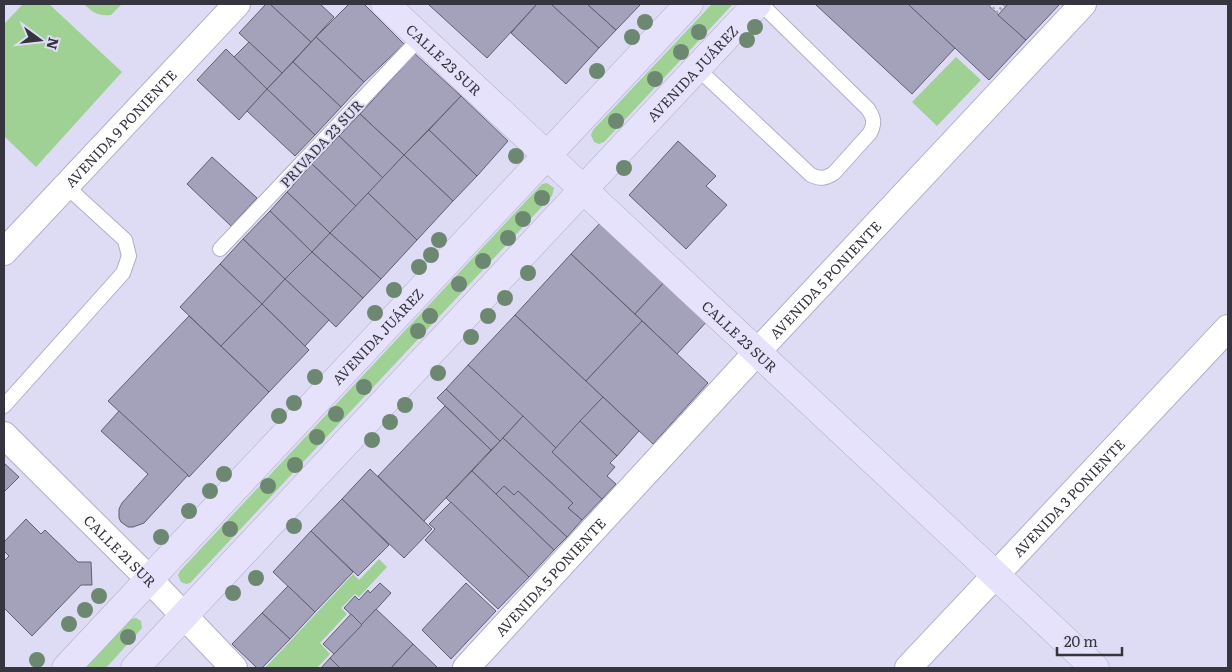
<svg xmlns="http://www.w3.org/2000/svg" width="1232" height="672" font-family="Literata,serif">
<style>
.green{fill:#9ed193}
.building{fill:#a4a2ba;stroke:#605e73}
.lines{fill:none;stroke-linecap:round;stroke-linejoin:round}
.lane-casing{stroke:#b1afc7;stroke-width:16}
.street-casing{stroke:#b1afc7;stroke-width:28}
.secondary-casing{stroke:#b1afc7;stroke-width:29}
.path{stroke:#a8a7bb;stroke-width:3;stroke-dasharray:2.5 2.5;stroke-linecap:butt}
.lane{stroke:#fff;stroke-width:14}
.street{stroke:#fff;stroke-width:26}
.secondary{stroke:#e6e2fb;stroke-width:28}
.tree{fill:#6d8870}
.labels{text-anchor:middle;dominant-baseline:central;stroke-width:4;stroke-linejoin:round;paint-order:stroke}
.street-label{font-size:14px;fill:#36353f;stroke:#dedcf5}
</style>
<rect width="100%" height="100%" fill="#dedcf5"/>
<g class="green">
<polygon points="23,4 49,4 122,72 36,167 4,136 4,24"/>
<path d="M 84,4 L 122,4 L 111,15 C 98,16 93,13 84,4 Z"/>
<polygon points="712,4 733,4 604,142 599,144 594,142 591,135 593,130"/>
<polygon points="956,57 981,80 937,126 912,102"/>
<polygon points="547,183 554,188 552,196 190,583 186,584 181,582 178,575 180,571 542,184"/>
<polygon points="379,559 387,567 359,597 355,594 341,608 347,614 320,643 330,654 317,668 265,668 353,574 359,580"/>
<polygon points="136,618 141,621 142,628 106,668 85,668 131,619"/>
</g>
<g class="building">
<polygon points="266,4 270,4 311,42 282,73 239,33"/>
<polygon points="270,4 320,4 334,17 311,42"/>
<polygon points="349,4 364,4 404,44 364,82 316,37"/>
<polygon points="428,4 537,4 487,58"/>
<polygon points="537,4 551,4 599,48 566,84 511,33"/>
<polygon points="553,4 587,4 616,30 599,48 552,5"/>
<polygon points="587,4 641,4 616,30"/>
<polygon points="815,4 908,4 955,48 912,94"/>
<polygon points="908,4 987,4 1026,40 989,80"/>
<polygon points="1008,4 1060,4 1026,40 998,15"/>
<polygon points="316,37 364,82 341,107 293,62"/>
<polygon points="249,42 282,73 267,89 234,57"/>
<polygon points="226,49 267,89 239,120 197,80"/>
<polygon points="415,54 461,96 404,155 360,114"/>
<polygon points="293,62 341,107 315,135 267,89"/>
<polygon points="267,89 315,135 295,156 247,111"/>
<polygon points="461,96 508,141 477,176 429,130"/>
<polygon points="360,114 404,155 383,178 339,136"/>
<polygon points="429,130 477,176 453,201 404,155"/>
<polygon points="339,136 383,178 356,206 312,164"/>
<polygon points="678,141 716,176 706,186 727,205 686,249 629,195"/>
<polygon points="404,155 453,201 417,240 368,193"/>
<polygon points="212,157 257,198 231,226 187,184"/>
<polygon points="312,164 356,206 330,233 287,192"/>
<polygon points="287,192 330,233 312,252 270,211"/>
<polygon points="368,193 417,240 381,279 330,233"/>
<polygon points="270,211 312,252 285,279 243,239"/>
<polygon points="603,220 666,280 635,314 571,254"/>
<polygon points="330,233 381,279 363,298 312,252"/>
<polygon points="243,239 285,279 262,304 220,264"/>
<polygon points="312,252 363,298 336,327 285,279"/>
<polygon points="571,254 642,321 586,381 515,315"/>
<polygon points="220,264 262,304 221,346 180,307"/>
<polygon points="285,279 329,320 305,346 262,304"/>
<polygon points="666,280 709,319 677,354 635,314"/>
<polygon points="262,304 309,350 269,392 221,346"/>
<polygon points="515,315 603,397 556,448 468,365"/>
<polygon points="189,316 269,392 189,477 108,401"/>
<polygon points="642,321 708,383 653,444 586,381"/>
<polygon points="468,365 523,416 500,441 446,389"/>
<polygon points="446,389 500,441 491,450 437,398"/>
<polygon points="603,397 639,431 617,456 580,421"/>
<polygon points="445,406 491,450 424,521 378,476"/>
<polygon points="119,411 188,475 144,523 133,527 128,527 121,522 119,518 119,509 122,503 148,474 101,431"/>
<polygon points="523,416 556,448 552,452 602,499 582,520 568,508 573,503 503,438"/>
<polygon points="580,421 617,456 610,463 615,467 607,476 616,484 602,499 552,452"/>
<polygon points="503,438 573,503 568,508 582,520 567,537 518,491 514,495 504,486 496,494 472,471"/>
<polygon points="4,463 19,477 4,492"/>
<polygon points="370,469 432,529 404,558 342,499"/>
<polygon points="472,471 554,550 529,577 446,498"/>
<polygon points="504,486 514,495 518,491 567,537 554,550 496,494"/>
<polygon points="342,499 389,545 358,576 311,531"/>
<polygon points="451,502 529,577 498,609 425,540 435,529 429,524"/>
<polygon points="26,519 41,534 45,530 78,562 91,562 92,585 81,585 32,636 4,608 4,561 9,556 4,551 4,542"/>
<polygon points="311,531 353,572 315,612 273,572"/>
<polygon points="380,583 391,593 362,625 344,608 355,596 359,600 368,590 370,593"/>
<polygon points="466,583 496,611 451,659 422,630"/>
<polygon points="288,586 315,612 290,639 262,613"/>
<polygon points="376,609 413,644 391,668 340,668 330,658"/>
<polygon points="262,613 290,639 262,668 257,668 232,644"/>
<polygon points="351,614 362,625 334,654 323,644"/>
<polygon points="413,644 438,668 391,668"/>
<polygon points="330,658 340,668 321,668"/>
</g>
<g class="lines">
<g class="lane-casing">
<g id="lane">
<path d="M 697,68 L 811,175 C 820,179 825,179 834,173 L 870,133 C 875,123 874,118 868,109 L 761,4"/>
<polyline points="220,249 421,37"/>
<polyline points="4,406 123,273 129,256 125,240 66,186"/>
</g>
</g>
<g class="street-casing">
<g id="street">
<path id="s1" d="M 4,252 L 237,4"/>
<path id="s2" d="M 4,435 L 149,579 L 234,668"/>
<path id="s3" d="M 466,668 L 757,352 L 1083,4"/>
<path id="s4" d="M 908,668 L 1228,328"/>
</g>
</g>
<g class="secondary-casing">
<g id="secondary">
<path id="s5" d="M 385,4 L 1095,668"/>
<path id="s6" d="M 66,668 L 689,4"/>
<path id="s7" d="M 135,668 L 757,4"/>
</g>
</g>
<polyline class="path" points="989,4 997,12 1005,4"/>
<use href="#lane" class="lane"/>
<use href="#street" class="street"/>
<use href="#secondary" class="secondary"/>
</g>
<g class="tree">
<circle cx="645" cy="22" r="8"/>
<circle cx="755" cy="27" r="8"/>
<circle cx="699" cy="32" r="8"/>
<circle cx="632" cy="37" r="8"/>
<circle cx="747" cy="40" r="8"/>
<circle cx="681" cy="52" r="8"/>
<circle cx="597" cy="71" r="8"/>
<circle cx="655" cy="79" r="8"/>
<circle cx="616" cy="121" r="8"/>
<circle cx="516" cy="156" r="8"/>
<circle cx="624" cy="168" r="8"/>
<circle cx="542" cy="198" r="8"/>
<circle cx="523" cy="219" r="8"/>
<circle cx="508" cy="238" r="8"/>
<circle cx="439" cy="240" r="8"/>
<circle cx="431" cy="255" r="8"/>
<circle cx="483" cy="261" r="8"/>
<circle cx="419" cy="267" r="8"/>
<circle cx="528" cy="273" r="8"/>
<circle cx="459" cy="284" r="8"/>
<circle cx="394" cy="290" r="8"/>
<circle cx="505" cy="298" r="8"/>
<circle cx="375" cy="313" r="8"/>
<circle cx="430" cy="316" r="8"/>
<circle cx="488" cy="316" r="8"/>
<circle cx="418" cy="331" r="8"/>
<circle cx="471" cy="337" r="8"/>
<circle cx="438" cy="373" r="8"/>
<circle cx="315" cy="377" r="8"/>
<circle cx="364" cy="387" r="8"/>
<circle cx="294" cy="403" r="8"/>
<circle cx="405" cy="405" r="8"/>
<circle cx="336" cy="414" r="8"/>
<circle cx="279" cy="416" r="8"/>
<circle cx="390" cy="422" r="8"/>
<circle cx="317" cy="437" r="8"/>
<circle cx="372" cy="440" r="8"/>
<circle cx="295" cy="465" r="8"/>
<circle cx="224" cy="474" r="8"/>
<circle cx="268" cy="486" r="8"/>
<circle cx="210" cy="491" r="8"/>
<circle cx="189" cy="511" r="8"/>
<circle cx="294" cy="526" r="8"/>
<circle cx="230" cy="529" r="8"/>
<circle cx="161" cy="537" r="8"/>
<circle cx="256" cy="578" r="8"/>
<circle cx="233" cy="593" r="8"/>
<circle cx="99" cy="596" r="8"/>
<circle cx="85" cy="610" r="8"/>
<circle cx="69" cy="624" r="8"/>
<circle cx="128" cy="637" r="8"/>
<circle cx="37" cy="660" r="8"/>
</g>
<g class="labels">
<g class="street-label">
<text stroke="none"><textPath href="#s5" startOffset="81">CALLE 23 SUR</textPath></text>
<text stroke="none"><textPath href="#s7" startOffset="815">AVENIDA JUÁREZ</textPath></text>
<text stroke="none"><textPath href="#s1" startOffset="170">AVENIDA 9 PONIENTE</textPath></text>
<text transform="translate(321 143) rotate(-47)">PRIVADA 23 SUR</text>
<text stroke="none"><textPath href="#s3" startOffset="529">AVENIDA 5 PONIENTE</textPath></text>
<text stroke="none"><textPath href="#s6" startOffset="455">AVENIDA JUÁREZ</textPath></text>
<text stroke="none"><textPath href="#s5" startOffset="486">CALLE 23 SUR</textPath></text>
<text stroke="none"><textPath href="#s4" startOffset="234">AVENIDA 3 PONIENTE</textPath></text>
<text stroke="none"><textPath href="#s2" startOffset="164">CALLE 21 SUR</textPath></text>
<text stroke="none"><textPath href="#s3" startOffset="124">AVENIDA 5 PONIENTE</textPath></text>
</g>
</g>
<rect width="1232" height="672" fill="none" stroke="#36353f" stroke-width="10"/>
<g transform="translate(40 40) rotate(105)" stroke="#dedcf5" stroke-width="4" paint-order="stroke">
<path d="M0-4L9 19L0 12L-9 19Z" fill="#36353f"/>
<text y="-8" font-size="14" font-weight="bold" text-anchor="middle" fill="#36353f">N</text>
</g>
<path d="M1057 647v8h65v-8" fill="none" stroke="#36353f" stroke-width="2.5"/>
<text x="1064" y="647" font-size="15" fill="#36353f" stroke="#dedcf5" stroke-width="4" paint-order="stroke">20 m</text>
</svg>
